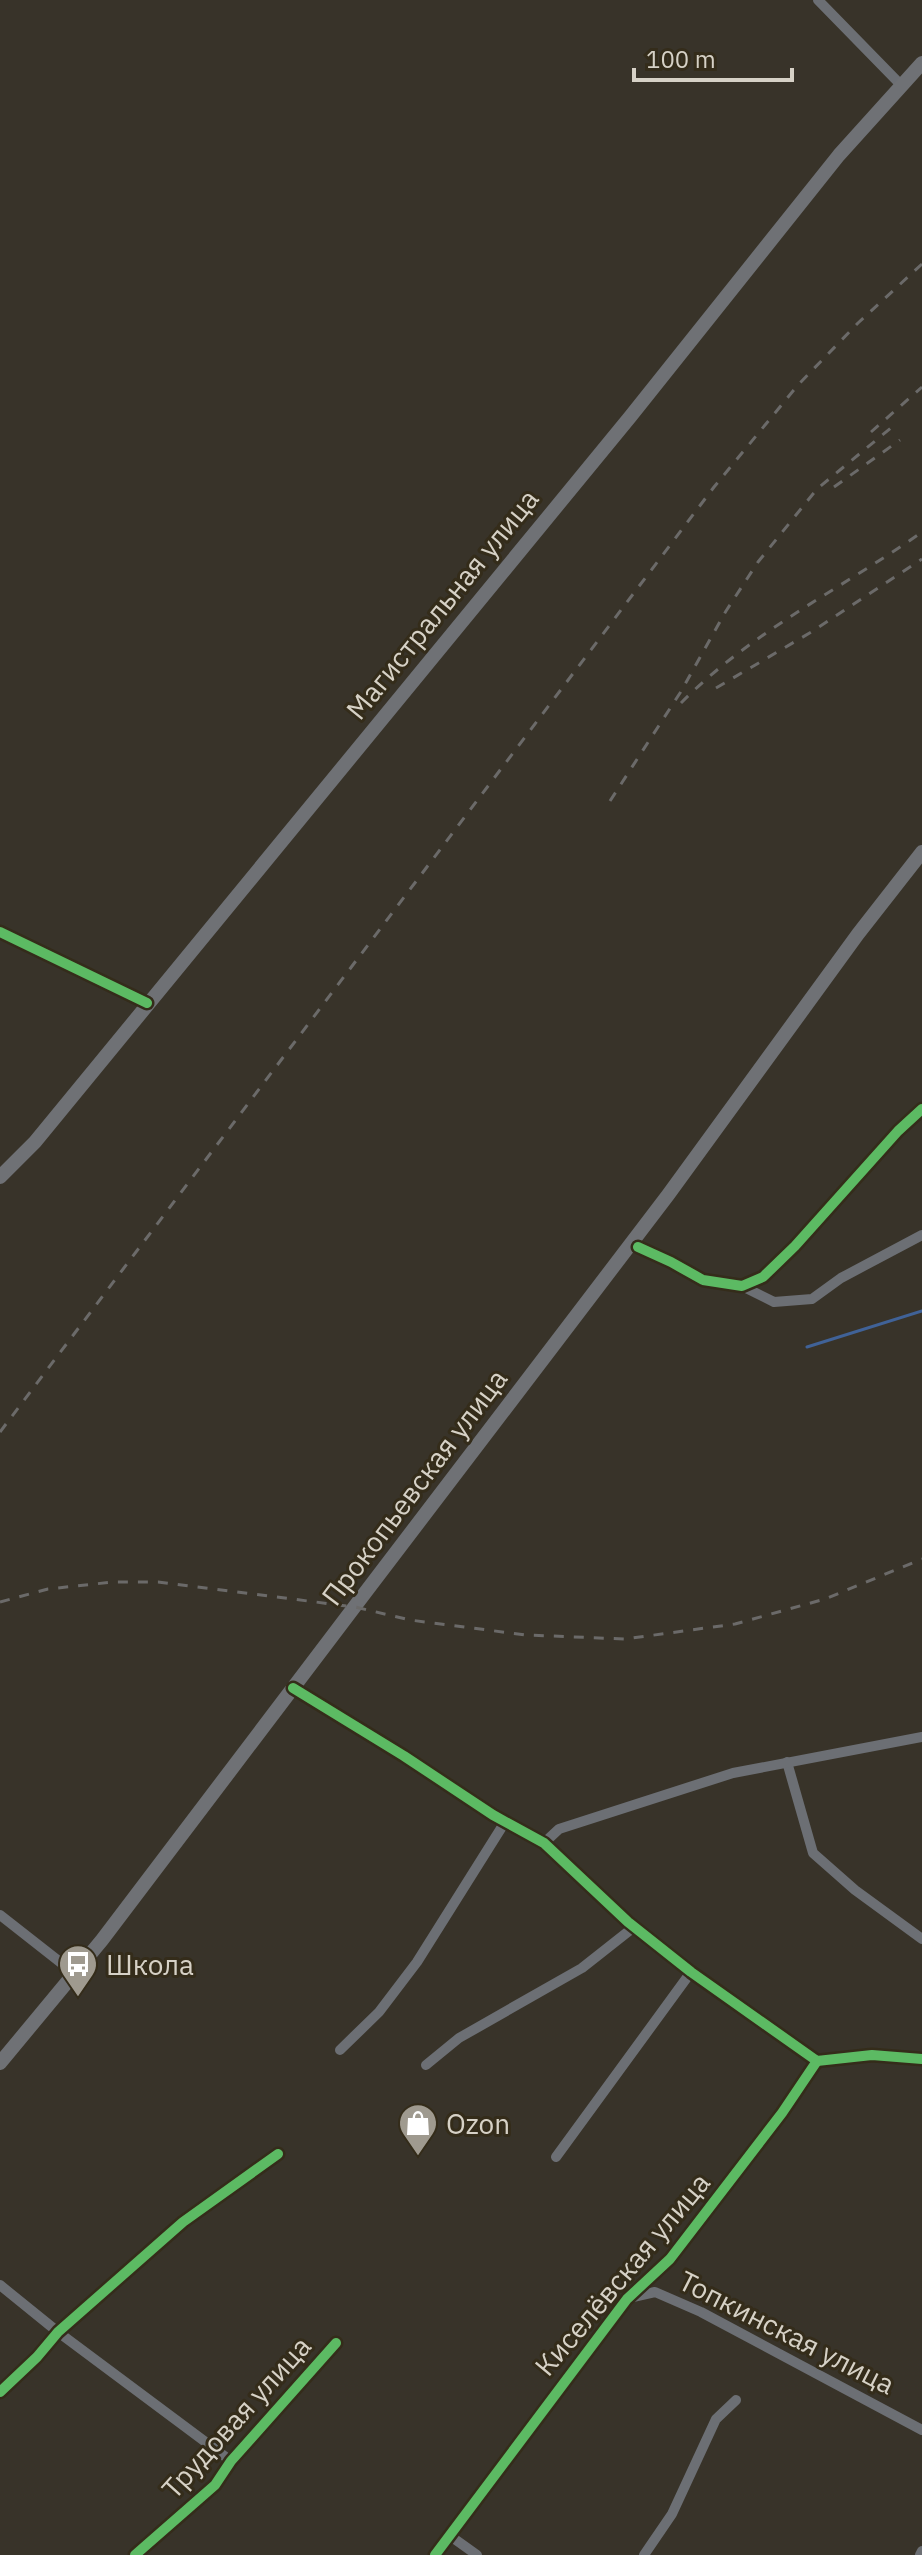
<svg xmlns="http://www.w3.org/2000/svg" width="922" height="2555" font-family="'IBM Plex Sans',sans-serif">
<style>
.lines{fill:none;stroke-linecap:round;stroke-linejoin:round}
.stream{stroke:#406297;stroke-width:3}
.minor{stroke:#6c6f74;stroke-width:10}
.secondary{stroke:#6f7175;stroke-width:14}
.rail{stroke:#6b6a69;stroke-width:3;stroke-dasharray:10 10;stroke-linecap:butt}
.cycleway-casing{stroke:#342c1a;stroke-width:15}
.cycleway{stroke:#5cba63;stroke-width:10}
.labels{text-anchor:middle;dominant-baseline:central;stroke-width:6;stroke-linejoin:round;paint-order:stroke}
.street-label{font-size:28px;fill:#d6d1c6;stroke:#342c1a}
.poi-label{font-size:28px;fill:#d6d1c6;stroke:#342c1a;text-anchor:start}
</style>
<rect width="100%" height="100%" fill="#383329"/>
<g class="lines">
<polyline class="stream" points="807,1347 922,1311"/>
<g class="minor">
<polyline points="818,0 901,85"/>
<polyline points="0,932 147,1003"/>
<polyline points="638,1247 671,1262 703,1280 742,1286 763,1277 795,1246 898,1131 922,1109"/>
<polyline points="742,1286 774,1302 812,1299 841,1278 922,1235"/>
<polyline points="293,1688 404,1756 493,1815 544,1843 628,1922 691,1972 817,2061 872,2055 922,2059"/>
<polyline points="787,1762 813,1853 855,1890 922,1939"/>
<polyline points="544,1843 559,1829 733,1773 922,1737"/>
<polyline points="0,1915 74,1973"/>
<polyline points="340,2050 379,2012 417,1962 505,1822"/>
<polyline points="426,2065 459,2038 582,1968 634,1927"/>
<polyline points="556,2157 691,1972"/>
<polyline points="0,2285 58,2332 231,2461"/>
<polyline points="633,2297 655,2292 701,2312 922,2430"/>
<polyline points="0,2392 37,2357 58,2332 183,2222 278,2154"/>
<polyline points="449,2535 477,2555"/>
<polyline points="135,2555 215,2485 231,2461 336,2343"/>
<polyline points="435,2555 627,2299 670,2259 782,2113 817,2061"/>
<polyline points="644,2555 672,2514 716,2419 736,2400"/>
<polyline points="920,2555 922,2551"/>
</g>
<g class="secondary">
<polyline points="0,1177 35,1142 630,417 839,155 922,63"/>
<polyline points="0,2063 102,1940 371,1585 668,1195 858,934 922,852"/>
</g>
<g class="rail">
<polyline points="871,432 922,387"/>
<polyline points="834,487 900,440"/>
<polyline points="716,688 813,631 922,559"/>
<path d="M 681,703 C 752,631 841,589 922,532"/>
<polyline points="610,801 680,693 726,611 758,562 817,489 892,427"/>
<polyline points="0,1432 714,487 798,385 858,323 922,264"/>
<polyline points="0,1602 48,1589 113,1582 158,1582 355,1607 410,1620 526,1635 625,1639 735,1624 825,1599 922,1559"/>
</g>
<g class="cycleway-casing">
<g id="cycleway">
<polyline points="0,932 147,1003"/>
<polyline points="638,1247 671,1262 703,1280 742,1286 763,1277 795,1246 898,1131 922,1109"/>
<polyline points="293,1688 404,1756 493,1815 544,1843 628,1922 691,1972 817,2061 872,2055 922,2059"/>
<polyline points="0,2392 37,2357 58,2332 183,2222 278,2154"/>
<polyline points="135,2555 215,2485 231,2461 336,2343"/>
<polyline points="435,2555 627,2299 670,2259 782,2113 817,2061"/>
</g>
</g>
<use href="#cycleway" class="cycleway"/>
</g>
<defs>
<g id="bus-pin" transform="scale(2)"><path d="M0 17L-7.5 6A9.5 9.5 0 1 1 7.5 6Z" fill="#9f9a8f" stroke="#342c1a"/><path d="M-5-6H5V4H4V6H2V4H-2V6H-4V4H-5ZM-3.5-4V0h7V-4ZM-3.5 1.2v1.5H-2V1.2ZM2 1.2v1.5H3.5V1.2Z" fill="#fff"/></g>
<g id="shop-pin" transform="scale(2)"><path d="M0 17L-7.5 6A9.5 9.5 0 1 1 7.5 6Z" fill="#9f9a8f" stroke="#342c1a"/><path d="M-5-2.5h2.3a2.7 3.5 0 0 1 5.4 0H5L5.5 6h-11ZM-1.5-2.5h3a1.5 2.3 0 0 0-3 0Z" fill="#fff"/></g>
</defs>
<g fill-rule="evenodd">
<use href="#bus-pin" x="78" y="1964"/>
<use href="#shop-pin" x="418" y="2123"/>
</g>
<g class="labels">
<g class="street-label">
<text transform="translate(442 604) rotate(-51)">Магистральная улица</text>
<text transform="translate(414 1487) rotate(-53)">Прокопьевская улица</text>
<text transform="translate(622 2274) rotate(-50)">Киселёвская улица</text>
<text transform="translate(787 2332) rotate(27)">Топкинская улица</text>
<text transform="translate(236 2417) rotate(-48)">Трудовая улица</text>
</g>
<g class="poi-label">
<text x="106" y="1964">Школа</text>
<text x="446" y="2123">Ozon</text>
</g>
</g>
<path d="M634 68v12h158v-12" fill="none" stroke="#d6d1c6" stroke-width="4"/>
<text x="646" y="68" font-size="24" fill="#d6d1c6" stroke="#342c1a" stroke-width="6" paint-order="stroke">100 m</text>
</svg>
